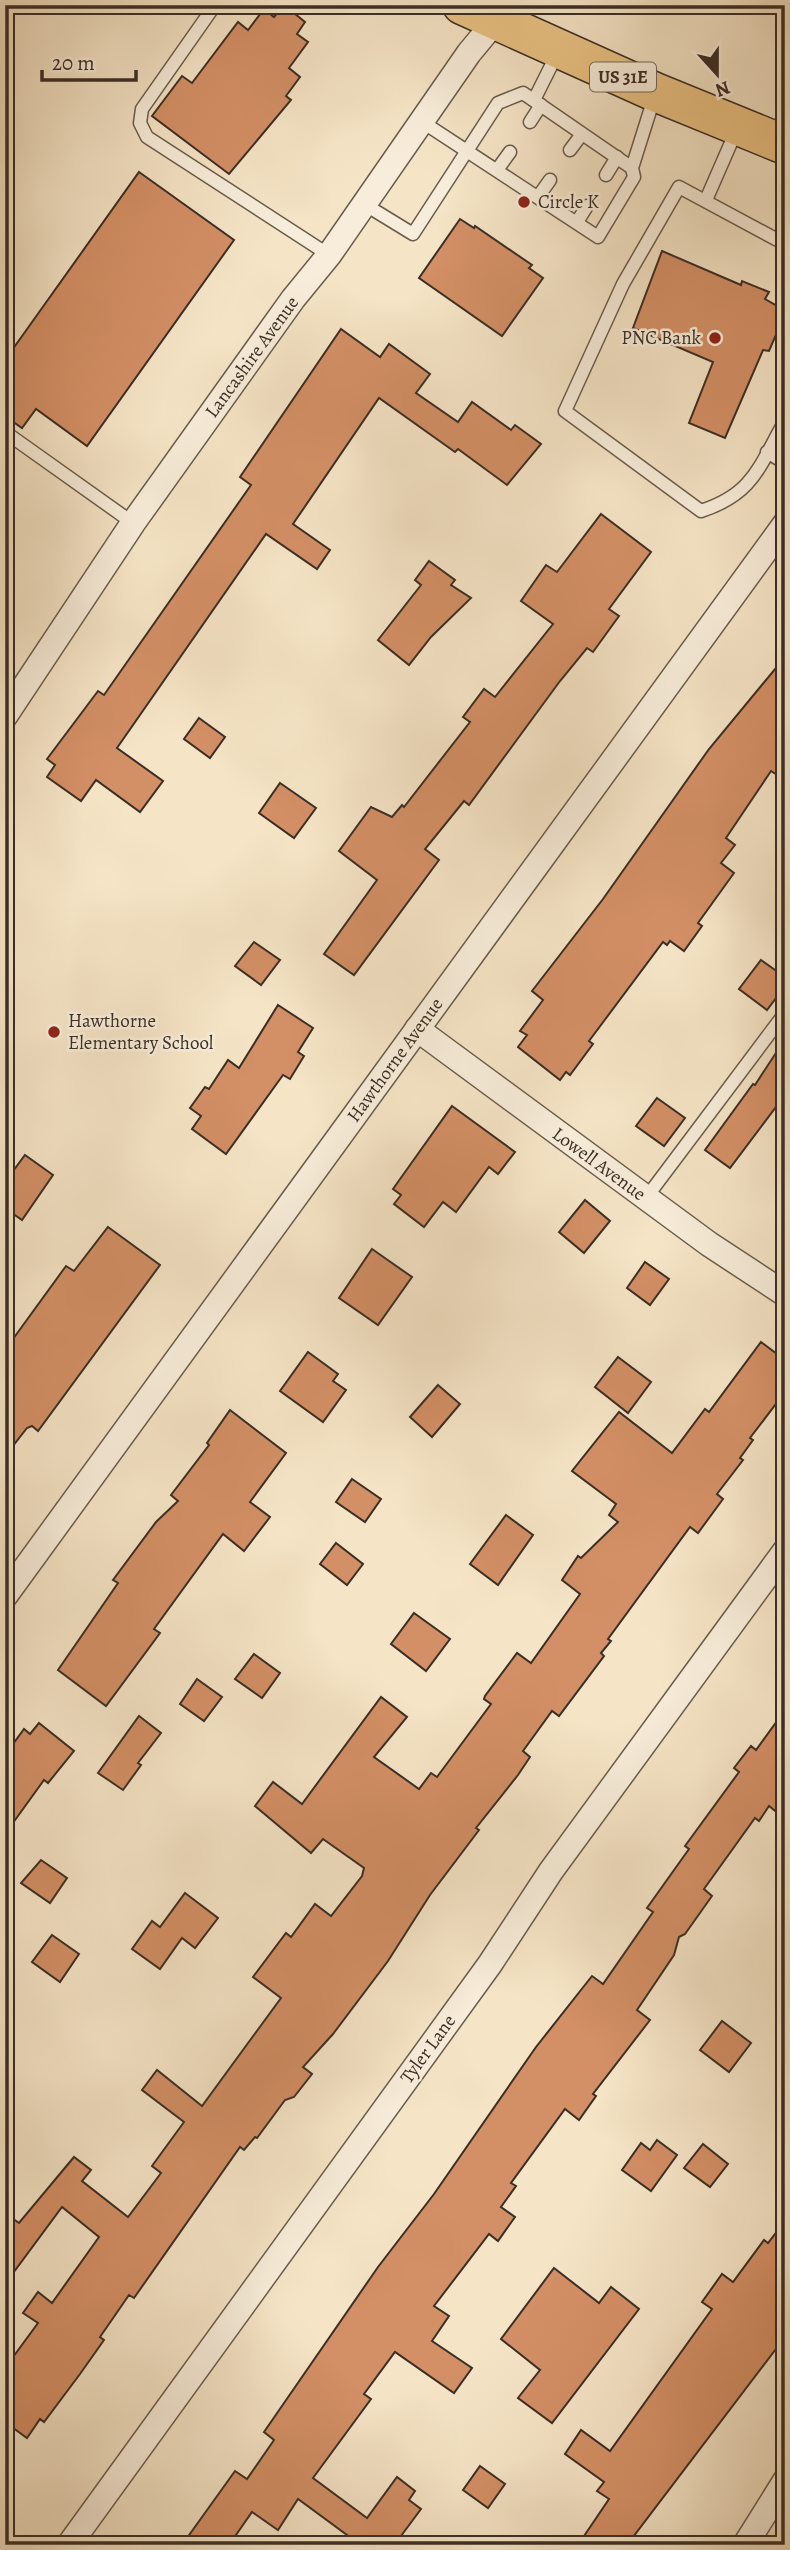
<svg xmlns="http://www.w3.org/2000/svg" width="790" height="2550" font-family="Alegreya,serif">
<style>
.building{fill:#d38f65;stroke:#3a2e25;stroke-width:2}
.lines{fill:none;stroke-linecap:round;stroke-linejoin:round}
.service-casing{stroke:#695c4d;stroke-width:15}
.minor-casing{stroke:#695c4d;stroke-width:27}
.primary-casing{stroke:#3a2e25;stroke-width:41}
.service{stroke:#f8edda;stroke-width:12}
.minor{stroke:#f8edda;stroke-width:24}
.primary{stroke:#eac283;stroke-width:38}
.poi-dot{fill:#8f2418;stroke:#f8edda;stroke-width:2.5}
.labels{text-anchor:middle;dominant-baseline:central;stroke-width:5;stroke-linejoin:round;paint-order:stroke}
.shield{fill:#f8edda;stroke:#73675b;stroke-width:2}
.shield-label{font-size:18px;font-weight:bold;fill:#3a2e25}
.poi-label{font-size:19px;fill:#3a2e25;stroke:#f8edda;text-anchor:start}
.street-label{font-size:19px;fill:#3a2e25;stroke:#f8edda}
</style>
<rect width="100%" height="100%" fill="#f5e4c6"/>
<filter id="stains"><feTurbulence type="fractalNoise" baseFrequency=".00286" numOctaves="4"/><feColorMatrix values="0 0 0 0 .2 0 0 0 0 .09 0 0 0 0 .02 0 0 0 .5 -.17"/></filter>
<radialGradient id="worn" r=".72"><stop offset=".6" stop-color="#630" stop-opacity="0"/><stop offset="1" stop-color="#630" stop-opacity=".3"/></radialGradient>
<g class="building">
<polygon points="284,5 305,22 297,34 308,42 289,68 300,77 286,96 291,100 229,174 152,116 182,76 192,83 238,22 248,30 264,9 274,17"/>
<polygon points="139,172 234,240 87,446 36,409 22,428 5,416 5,360"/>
<polygon points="460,219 474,228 475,226 532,265 529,268 543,278 502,336 419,278"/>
<polygon points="662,251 741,285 742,281 769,292 765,299 777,306 782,321 769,351 763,350 725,438 689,423 713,362 633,328"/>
<polygon points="341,329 380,357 389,344 430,374 416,393 458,422 472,402 511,430 515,425 541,444 507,485 458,449 455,452 379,398 293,524 330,550 317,569 266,534 117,748 163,781 140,812 96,780 81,801 47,777 55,765 47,759 98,691 104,695 251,485 240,477"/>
<polygon points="601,514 651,552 609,609 619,616 593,652 587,648 560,681 469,805 464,801 425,849 439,860 354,975 324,954 377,880 339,851 371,807 392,817 402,805 404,807 470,722 463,717 484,689 495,697 553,624 521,601 546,565 557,572"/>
<polygon points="429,561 455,580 451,585 471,598 431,637 409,665 378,640 421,585 415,580"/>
<polygon points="785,657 785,780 771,771 726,838 735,845 721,863 734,873 698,923 702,926 684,951 670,941 667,945 663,942 589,1041 593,1044 570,1075 566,1072 560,1080 518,1047 527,1035 520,1031 543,1000 532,991 603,899 709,749"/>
<polygon points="199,718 225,737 210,758 184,739"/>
<polygon points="280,783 316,808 294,838 259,813"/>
<polygon points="254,942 280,960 261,985 235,966"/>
<polygon points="761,960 785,977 785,986 767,1010 739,989"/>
<polygon points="278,1005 313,1028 298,1052 304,1056 290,1079 283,1075 226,1154 192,1129 201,1116 190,1108 205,1087 209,1089 228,1060 239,1068"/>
<polygon points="785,1039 785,1095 730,1168 705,1150 753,1084 755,1085"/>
<polygon points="657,1098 685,1118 664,1146 636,1126"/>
<polygon points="452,1106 515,1152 498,1174 489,1167 456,1212 443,1202 424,1227 394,1204 401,1195 393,1189"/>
<polygon points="25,1155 53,1175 22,1220 5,1208 5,1182"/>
<polygon points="585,1200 610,1221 584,1253 559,1232"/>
<polygon points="108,1227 160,1265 38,1431 32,1426 27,1428 5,1456 5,1350 66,1266 74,1271"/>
<polygon points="372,1249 412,1277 378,1325 339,1298"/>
<polygon points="645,1262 669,1279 650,1305 627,1288"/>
<polygon points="761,1342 785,1360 785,1392 750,1438 753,1440 740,1458 743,1460 717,1494 723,1499 698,1533 690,1527 608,1639 611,1641 601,1653 604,1656 559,1716 552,1711 523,1751 530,1757 518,1775 476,1828 479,1830 430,1895 388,1961 333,2034 303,2067 312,2074 294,2097 285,2100 257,2138 255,2137 244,2150 240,2147 134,2298 129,2295 100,2337 104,2340 80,2374 44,2422 40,2419 27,2438 5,2422 5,2368 38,2323 23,2313 38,2292 52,2303 99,2237 62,2207 5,2284 5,2213 19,2223 74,2157 91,2170 82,2181 128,2217 161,2173 152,2166 184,2122 142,2090 157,2070 202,2106 281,1998 253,1977 286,1933 291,1937 315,1904 331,1916 362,1876 364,1868 323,1839 311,1853 255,1806 273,1782 302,1804 381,1697 407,1717 374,1757 419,1789 431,1773 437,1777 491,1704 484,1699 485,1696 517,1653 531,1663 580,1594 562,1580 578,1556 581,1558 618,1522 609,1515 616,1504 572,1471 619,1412 672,1453 705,1409 709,1412"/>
<polygon points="308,1352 338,1374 333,1381 346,1390 323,1422 280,1391"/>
<polygon points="618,1357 651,1382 628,1413 595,1387"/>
<polygon points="438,1385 460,1404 432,1437 410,1417"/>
<polygon points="230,1410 286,1453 250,1502 270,1517 244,1551 223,1534 154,1629 160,1633 106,1706 58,1670 118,1583 113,1580 156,1522 178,1501 171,1495 209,1445 207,1443"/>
<polygon points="352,1479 381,1499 365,1522 336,1502"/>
<polygon points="506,1515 533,1535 498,1585 470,1564"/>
<polygon points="336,1543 363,1564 347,1585 320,1564"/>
<polygon points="414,1613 450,1639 426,1671 391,1644"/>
<polygon points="254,1654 280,1673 262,1698 235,1679"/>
<polygon points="197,1679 222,1697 204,1721 180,1704"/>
<polygon points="785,1710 785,1819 769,1806 759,1821 755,1818 704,1889 712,1896 685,1934 679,1937 674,1955 637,2010 650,2020 593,2094 596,2096 579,2120 565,2109 511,2183 516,2186 501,2207 515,2217 498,2241 489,2234 434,2306 449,2316 432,2341 472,2368 454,2393 395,2352 364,2394 371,2399 313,2478 367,2518 397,2477 415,2491 409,2500 421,2509 398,2540 404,2545 346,2545 351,2538 298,2499 278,2530 252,2512 229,2545 182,2545 235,2471 247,2479 274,2440 264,2432 378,2267 434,2194 536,2047 592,1976 603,1984 653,1912 647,1908 689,1849 685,1846 739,1772 734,1768 751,1746 756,1750"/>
<polygon points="139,1716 161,1733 138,1763 141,1765 123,1790 98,1773"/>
<polygon points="39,1723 74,1751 48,1783 44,1780 5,1834 5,1755 24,1729 30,1734"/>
<polygon points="41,1860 67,1878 50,1903 21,1883"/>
<polygon points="185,1893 218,1918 195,1948 182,1938 160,1969 132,1949 152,1921 160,1927"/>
<polygon points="52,1935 79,1954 60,1982 32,1962"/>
<polygon points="722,2021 751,2043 729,2072 700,2050"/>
<polygon points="657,2140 677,2155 651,2191 622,2170 641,2143 650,2150"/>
<polygon points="703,2144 728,2164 710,2187 684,2168"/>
<polygon points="785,2221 785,2337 627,2545 578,2545 609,2499 597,2491 604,2482 565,2454 581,2430 610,2451 712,2309 702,2302 722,2274 733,2282 764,2240 768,2243"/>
<polygon points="554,2268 599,2303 611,2287 639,2309 552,2423 518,2398 540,2370 501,2339"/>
<polygon points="480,2466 505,2484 488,2508 463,2490"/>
</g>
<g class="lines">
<g class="service-casing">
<g id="service">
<polyline points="215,5 142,109 140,123 147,137 329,255"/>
<polyline points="534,100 557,54"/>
<polyline points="530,122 541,105"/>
<polyline points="570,150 582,134"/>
<polyline points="632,168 655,95"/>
<polyline points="497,170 510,152"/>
<polyline points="606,175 617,157"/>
<polyline points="538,197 550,180"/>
<polyline points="706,200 737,129"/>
<polyline points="364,204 413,234 498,103 523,93 632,168 634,177 598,237 421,121"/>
<polyline points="577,222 587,206"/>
<path d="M 785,244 L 679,187 L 623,284 L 565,411 L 701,511 C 754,494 759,466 785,421"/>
<polyline points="5,432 133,523"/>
<polyline points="767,452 785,463"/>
<polyline points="646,1198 785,1013"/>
</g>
</g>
<g class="minor-casing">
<g id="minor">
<polyline points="5,716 133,523 293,299 329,255 469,53 503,12"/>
<polyline points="417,1029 709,1244 785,1294"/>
<polyline points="5,1596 785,524"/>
<polyline points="69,2545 490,1964 551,1871 785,1551"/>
<polyline points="745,2545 785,2481"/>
</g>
</g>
<g class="primary-casing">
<polyline id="primary" points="462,5 655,92 785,145"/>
</g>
<use href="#service" class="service"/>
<use href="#minor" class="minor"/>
<use href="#primary" class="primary"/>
</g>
<g class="poi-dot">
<circle cx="524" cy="202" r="7"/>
<circle cx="715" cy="338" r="7"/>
<circle cx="54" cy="1032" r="7"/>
</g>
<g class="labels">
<rect class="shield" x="590" y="62.5" width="66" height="29" rx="5"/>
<g class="shield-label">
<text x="623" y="77">US 31E</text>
</g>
<g class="poi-label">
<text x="538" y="202">Circle K</text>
<text x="701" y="338" text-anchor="end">PNC Bank</text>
<text x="68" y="1021">Hawthorne<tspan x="68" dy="22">Elementary School</tspan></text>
</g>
<g class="street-label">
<text transform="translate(252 357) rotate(-54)">Lancashire Avenue</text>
<text transform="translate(395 1060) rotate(-54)">Hawthorne Avenue</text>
<text transform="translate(599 1164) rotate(36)">Lowell Avenue</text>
<text transform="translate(428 2049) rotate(-54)">Tyler Lane</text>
</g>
</g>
<rect width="790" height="2550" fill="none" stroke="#f5e4c6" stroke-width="28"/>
<rect x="7" y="7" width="776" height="2536" fill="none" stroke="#3a2e25" stroke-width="3.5"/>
<rect x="14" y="14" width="762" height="2522" fill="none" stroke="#3a2e25" stroke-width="2"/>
<g transform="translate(717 74) rotate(159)" stroke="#f8edda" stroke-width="5" paint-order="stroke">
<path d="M0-5L12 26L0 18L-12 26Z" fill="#3a2e25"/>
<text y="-10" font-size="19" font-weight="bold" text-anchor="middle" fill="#3a2e25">N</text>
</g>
<path d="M42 70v10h94v-10" fill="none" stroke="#3a2e25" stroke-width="3.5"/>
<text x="52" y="70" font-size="21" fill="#3a2e25" stroke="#f8edda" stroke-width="5" paint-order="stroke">20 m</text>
<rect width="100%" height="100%" filter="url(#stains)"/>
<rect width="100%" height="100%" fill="url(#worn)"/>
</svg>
